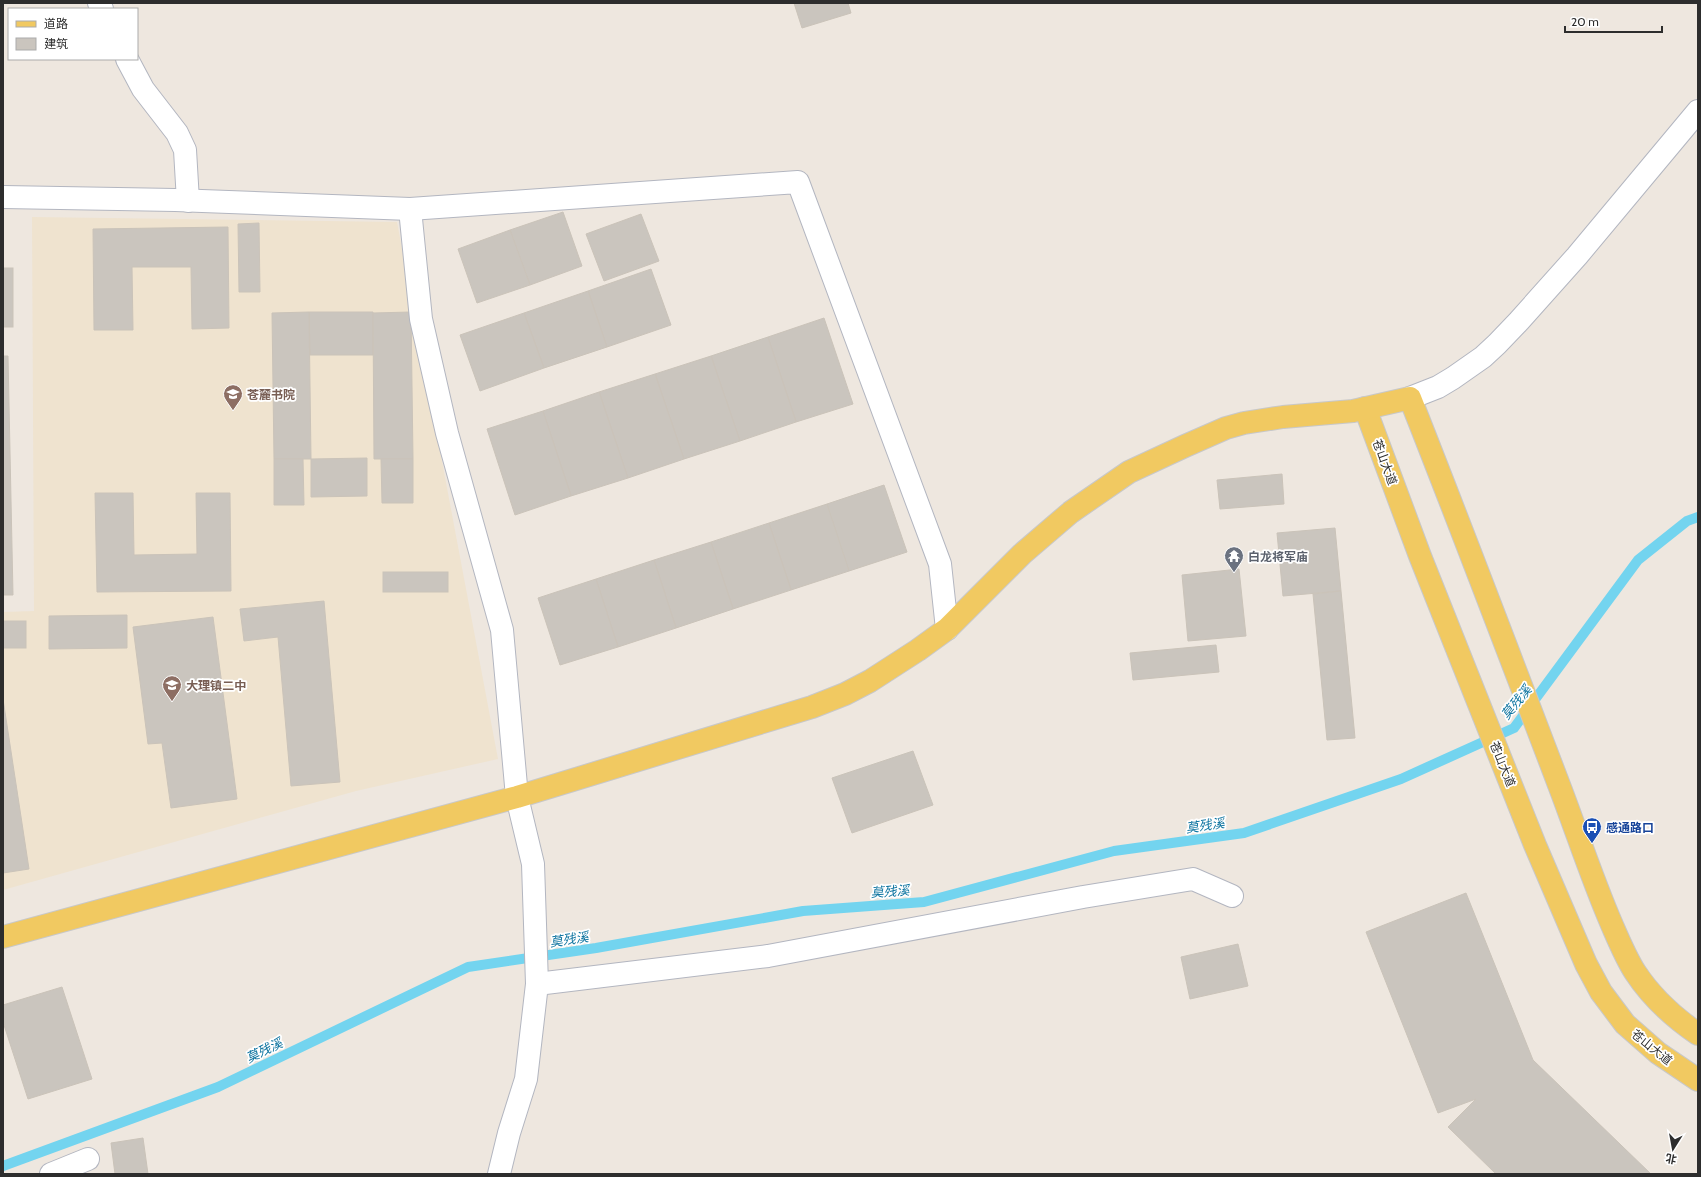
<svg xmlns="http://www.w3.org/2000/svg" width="1701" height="1177" font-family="Cabin,'Noto Sans SC',sans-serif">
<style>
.education{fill:#efe3cf}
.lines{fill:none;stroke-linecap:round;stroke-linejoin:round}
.stream{stroke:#73d4ef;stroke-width:10}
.building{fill:#cac5be;stroke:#cac3b9}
.minor-casing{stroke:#b3b6c0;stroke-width:24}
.major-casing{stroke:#c8c8c8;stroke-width:24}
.minor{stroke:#fff;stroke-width:22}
.major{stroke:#f1c961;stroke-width:22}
.labels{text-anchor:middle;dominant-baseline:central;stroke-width:3.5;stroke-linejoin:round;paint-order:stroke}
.education-label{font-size:12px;font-weight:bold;fill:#785e54;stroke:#fff;text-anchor:start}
.street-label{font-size:12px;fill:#2d2d2d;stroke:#fff}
.worship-label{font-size:12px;font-weight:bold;fill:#5b616d;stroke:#fff;text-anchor:start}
.transit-label{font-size:12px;font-weight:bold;fill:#164399;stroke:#fff;text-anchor:start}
.water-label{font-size:13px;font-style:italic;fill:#0e74a0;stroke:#fff}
</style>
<rect width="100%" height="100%" fill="#eee7df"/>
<polygon class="education" points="32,217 397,222 498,759 356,791 3,890 3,612 34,611"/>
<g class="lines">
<polyline class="stream" points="3,1166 218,1087 468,967 596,948 803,911 924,902 1114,851 1244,833 1401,779 1514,728 1638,560 1687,521 1698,517"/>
</g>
<g class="building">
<polygon points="794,3 848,3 851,13 802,28"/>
<polygon points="563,212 582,266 530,285 510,230"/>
<polygon points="641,214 659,261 604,281 586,234"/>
<polygon points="259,223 260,292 239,292 238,224"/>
<polygon points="228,227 229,328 192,329 191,267 132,267 133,330 94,330 93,229"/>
<polygon points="510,230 530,285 477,303 458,249"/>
<rect x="3" y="268" width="10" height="59"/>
<polygon points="651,269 671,325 607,347 588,291"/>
<polygon points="588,291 607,347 544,368 524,313"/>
<polygon points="309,312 373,312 373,355 310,355"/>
<polygon points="309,312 311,459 274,459 272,313"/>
<polygon points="411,312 413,459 374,459 373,313"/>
<polygon points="524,313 544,368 480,391 460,335"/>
<polygon points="824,318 853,404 796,422 768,337"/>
<polygon points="768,337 796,422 740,441 711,356"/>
<polygon points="3,356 8,356 13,595 3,595"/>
<polygon points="711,356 740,441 684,459 655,374"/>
<polygon points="655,374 684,459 628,478 599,392"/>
<polygon points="599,392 628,478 571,496 543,411"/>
<polygon points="543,411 571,496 515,515 487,429"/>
<polygon points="367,458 367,496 311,497 311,459"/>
<polygon points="274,459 303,459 304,505 274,505"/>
<polygon points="381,459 413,459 413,503 382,503"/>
<polygon points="1282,474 1284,504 1220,509 1217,480"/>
<polygon points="884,485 907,552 849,571 827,504"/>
<polygon points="95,493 133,493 134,555 197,554 196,493 230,493 231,591 97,592"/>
<polygon points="827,504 849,571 791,590 769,523"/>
<polygon points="769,523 791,590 733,609 711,542"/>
<polygon points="1335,528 1341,591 1283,596 1277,533"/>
<polygon points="711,542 733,609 676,628 654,560"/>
<polygon points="654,560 676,628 618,647 596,579"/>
<polygon points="1239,569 1246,636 1188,641 1182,575"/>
<rect x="383" y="572" width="65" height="20"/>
<polygon points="596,579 618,647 560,665 538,598"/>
<polygon points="1341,591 1355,738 1327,740 1313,594"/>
<polygon points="324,601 340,782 291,786 278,637 244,641 240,609"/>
<polygon points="127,615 127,648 49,649 49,616"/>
<polygon points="213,617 237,799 171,808 162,743 148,744 133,627"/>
<rect x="3" y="621" width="23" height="27"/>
<polygon points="1216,645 1219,672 1133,680 1130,653"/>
<polygon points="3,699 29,869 3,873"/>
<polygon points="913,751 933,805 852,833 832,778"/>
<polygon points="1466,893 1533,1060 1651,1174 1496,1174 1448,1127 1476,1099 1438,1113 1366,932"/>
<polygon points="1238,944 1248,986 1190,999 1181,957"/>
<polygon points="62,987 92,1079 28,1099 3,1022 3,1005"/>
<polygon points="143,1138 148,1174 115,1174 111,1143"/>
</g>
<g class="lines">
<g class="minor-casing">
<g id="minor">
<polyline points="99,3 102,9"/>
<polyline points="127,59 143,89 177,133 185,150 188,201"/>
<polyline points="3,197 175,200 410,209 798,182 940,564 947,629"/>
<polyline points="410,209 421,319 447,433 502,630 517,797 533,864 537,984"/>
<polyline points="1410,398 1438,387 1453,378 1483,357 1497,344 1519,321 1577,256 1698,111"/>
<polyline points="51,1174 88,1159"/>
<polyline points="499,1174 509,1133 526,1079 537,984 768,956 1083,897 1193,879 1232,896"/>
</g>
</g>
<g class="major-casing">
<g id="major">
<polyline points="1365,408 1420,556 1535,845 1586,964 1601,992 1625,1024 1658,1053 1698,1080"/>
<path d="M 3,937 L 517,797 L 812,707 L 845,694 L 870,681 L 918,650 L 947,629 L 1022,554 L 1071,512 L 1129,472 L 1185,446 L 1226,428 L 1244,423 L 1283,417 L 1353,411 L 1410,398 C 1461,527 1510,656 1559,785 C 1577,832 1592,879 1612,925 C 1619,941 1626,958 1635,972 C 1652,998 1673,1017 1698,1034"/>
</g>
</g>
<use href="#minor" class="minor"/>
<use href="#major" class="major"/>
</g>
<defs>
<g id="school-pin" transform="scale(1)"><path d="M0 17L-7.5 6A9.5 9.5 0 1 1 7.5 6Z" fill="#8d6e63" stroke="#fff"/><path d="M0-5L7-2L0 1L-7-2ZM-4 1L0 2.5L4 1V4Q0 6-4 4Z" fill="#fff"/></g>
<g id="temple-pin" transform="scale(1)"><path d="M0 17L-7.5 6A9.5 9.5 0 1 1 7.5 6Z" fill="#6b7280" stroke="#fff"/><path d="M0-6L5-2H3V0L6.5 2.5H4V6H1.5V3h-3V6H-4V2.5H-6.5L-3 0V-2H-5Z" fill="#fff"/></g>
<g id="bus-pin" transform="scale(1)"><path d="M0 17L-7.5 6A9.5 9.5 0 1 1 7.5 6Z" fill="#1a4fb4" stroke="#fff"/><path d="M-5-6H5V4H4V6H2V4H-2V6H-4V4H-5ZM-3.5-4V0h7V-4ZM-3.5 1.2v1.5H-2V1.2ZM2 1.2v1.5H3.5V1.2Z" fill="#fff"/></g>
</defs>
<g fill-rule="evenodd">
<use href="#school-pin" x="233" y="394"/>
<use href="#temple-pin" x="1234" y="556"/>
<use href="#school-pin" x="172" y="685"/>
<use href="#bus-pin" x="1592" y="827"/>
</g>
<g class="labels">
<g class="education-label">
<text x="247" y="394">苍麓书院</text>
<text x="186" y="685">大理镇二中</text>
</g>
<g class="street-label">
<text transform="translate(1385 462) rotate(70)">苍山大道</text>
<text transform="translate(1503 764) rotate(68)">苍山大道</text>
<text transform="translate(1652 1047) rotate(39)">苍山大道</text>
</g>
<g class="worship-label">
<text x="1248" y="556">白龙将军庙</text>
</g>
<g class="transit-label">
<text x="1606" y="827">感通路口</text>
</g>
<g class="water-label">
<text transform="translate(1516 702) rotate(-51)">莫残溪</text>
<text transform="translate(1205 825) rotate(-8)">莫残溪</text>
<text transform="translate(890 891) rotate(-4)">莫残溪</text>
<text transform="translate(569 939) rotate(-8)">莫残溪</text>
<text transform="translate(264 1050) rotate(-26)">莫残溪</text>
</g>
</g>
<rect width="1701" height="1177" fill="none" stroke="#2d2d2d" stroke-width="8"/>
<rect x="8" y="8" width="130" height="52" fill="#ffffff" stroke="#ababab"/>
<rect x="16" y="21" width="20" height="6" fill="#f1c961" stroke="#ababab"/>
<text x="44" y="28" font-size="12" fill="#2d2d2d">道路</text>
<rect x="16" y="38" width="20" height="12" fill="#cac5be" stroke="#ababab"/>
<text x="44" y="48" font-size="12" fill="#2d2d2d">建筑</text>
<g transform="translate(1673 1149) rotate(191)" stroke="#ffffff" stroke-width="3" paint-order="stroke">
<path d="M0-3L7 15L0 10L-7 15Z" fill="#2d2d2d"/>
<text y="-6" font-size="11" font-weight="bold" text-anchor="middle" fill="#2d2d2d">北</text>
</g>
<path d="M1565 26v6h97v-6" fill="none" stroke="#2d2d2d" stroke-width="2"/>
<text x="1571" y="26" font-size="12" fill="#2d2d2d" stroke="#ffffff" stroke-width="3" paint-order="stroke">20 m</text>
</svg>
